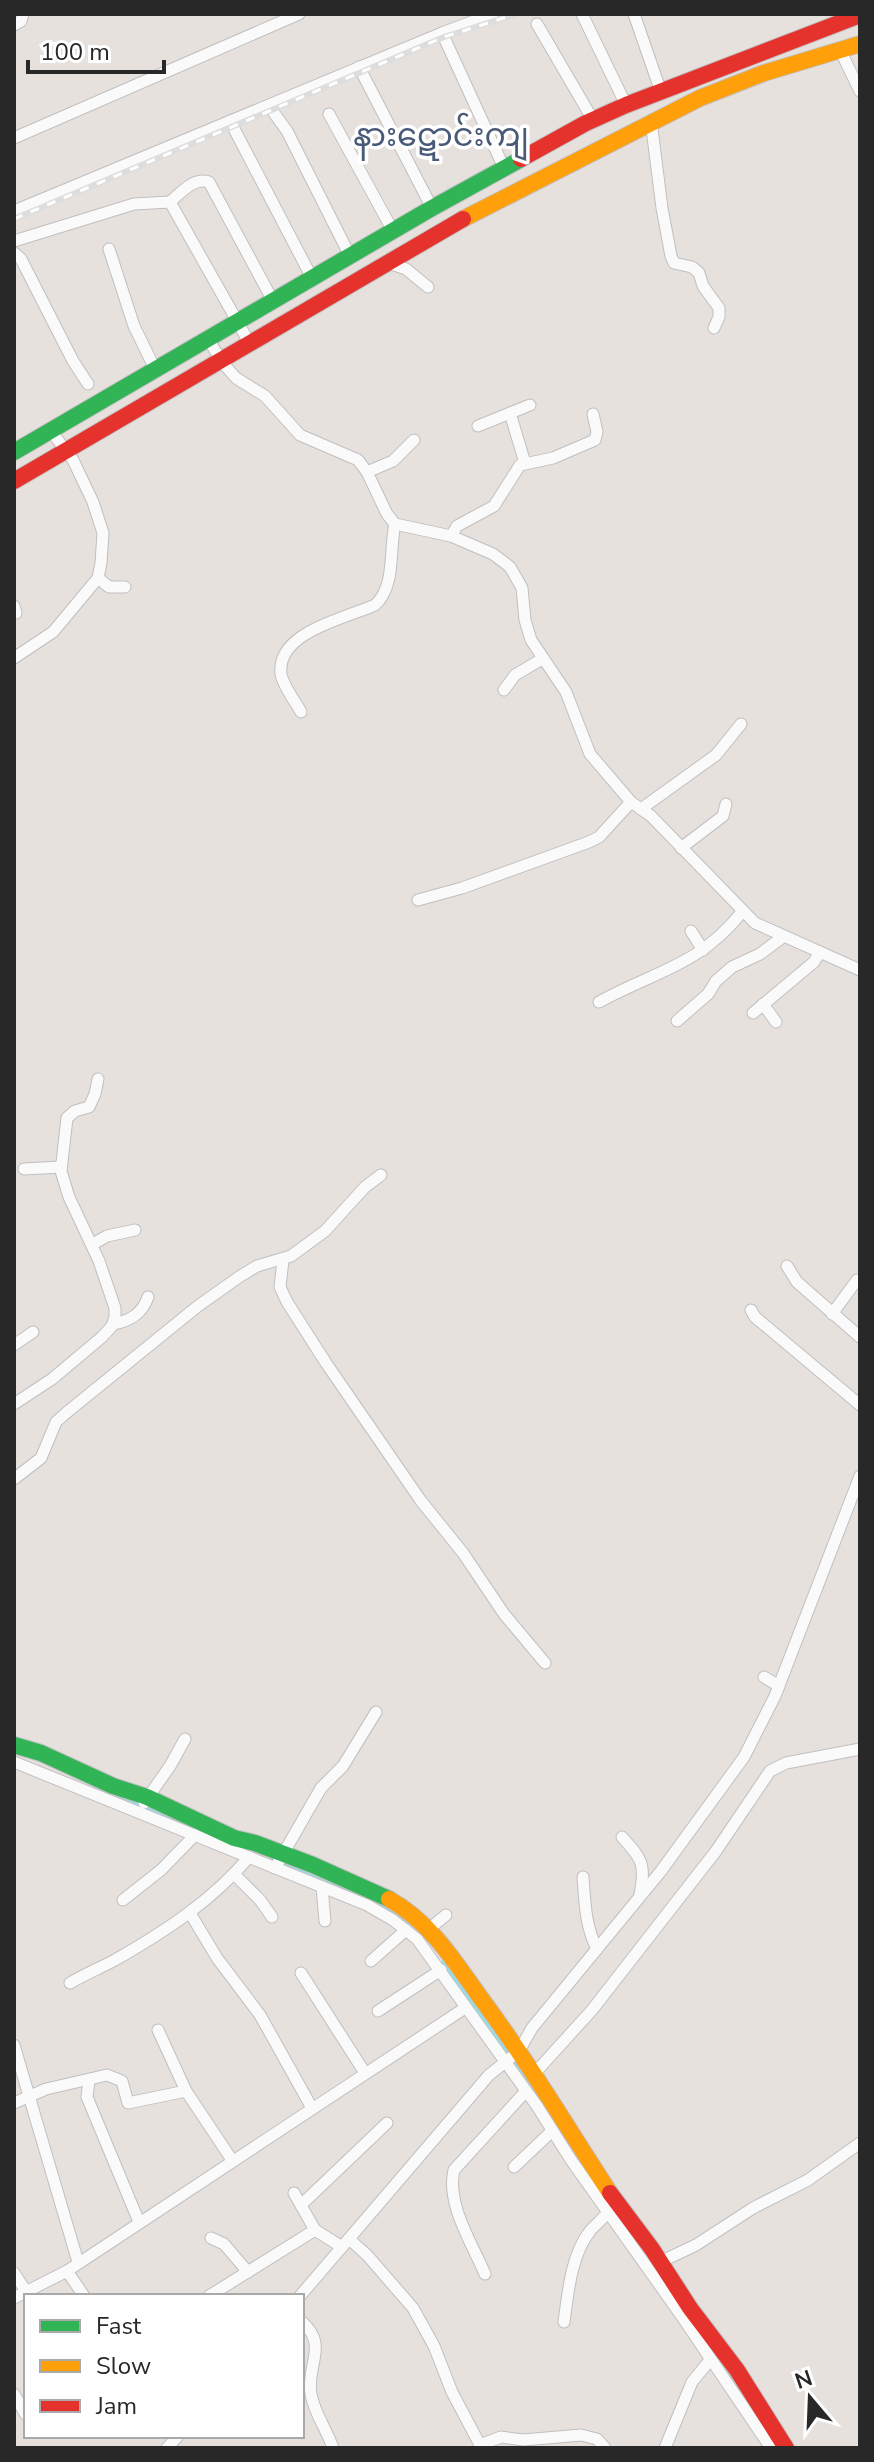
<svg xmlns="http://www.w3.org/2000/svg" width="874" height="2462" font-family="'Nunito Sans','Noto Sans Myanmar',sans-serif">
<style>
.lines{fill:none;stroke-linecap:round;stroke-linejoin:round}
.canal{stroke:#90e3ea;stroke-width:9}
.street-casing{stroke:#c0bfc0;stroke-width:13}
.fast-casing{stroke:#c0bfc0;stroke-width:18}
.slow-casing{stroke:#c0bfc0;stroke-width:18}
.jam-casing{stroke:#c0bfc0;stroke-width:18}
.street{stroke:#fbfafa;stroke-width:11}
.fast{stroke:#30b455;stroke-width:16}
.slow{stroke:#ff9f0a;stroke-width:16}
.jam{stroke:#e5322d;stroke-width:16}
.rail-casing{stroke:#ddddde;stroke-width:6}
.rail{stroke:#fff;stroke-width:3;stroke-dasharray:9;stroke-linecap:butt}
.labels{text-anchor:middle;dominant-baseline:central;stroke-width:7;stroke-linejoin:round;paint-order:stroke}
.quarter-label{font-size:32px;fill:#495a79;stroke:#fff}
</style>
<rect width="100%" height="100%" fill="#e7e1de"/>
<g class="lines">
<g class="canal">
<polyline points="104,1793 202,1831"/>
<polyline points="275,1859 353,1894"/>
<polyline points="370,1902 407,1920"/>
<polyline points="446,1963 549,2112"/>
<polyline points="714,2352 744,2396"/>
</g>
<g class="street-casing">
<g id="street">
<polyline points="582,14 626,105"/>
<polyline points="634,14 661,92"/>
<polyline points="537,24 593,120"/>
<polyline points="14,25 21,21 23,14"/>
<polyline points="442,33 504,168"/>
<polyline points="840,50 860,91"/>
<polyline points="359,67 432,208"/>
<polyline points="269,106 287,131 350,256"/>
<polyline points="329,114 393,231"/>
<polyline points="230,121 312,278"/>
<polyline points="651,121 662,208 671,256 674,263 692,267 699,273 703,286 719,308 719,317 714,328"/>
<polyline points="14,138 299,14"/>
<path d="M 170,202 C 181,193 193,177 209,182 L 273,301"/>
<polyline points="14,211 442,33 493,14"/>
<polyline points="14,241 134,204 170,202 250,344"/>
<polyline points="109,249 134,326 155,369"/>
<polyline points="14,253 21,259 73,361 88,384"/>
<polyline points="386,262 406,269 428,287"/>
<polyline points="208,339 222,362 236,378 265,396 300,435 358,460 367,472 387,514 395,524 451,536 493,554 510,567 522,588 525,620 531,640 566,692 590,754 631,802 651,816 755,923 860,970"/>
<polyline points="510,413 525,463"/>
<polyline points="478,426 530,405"/>
<polyline points="367,472 393,461 414,440"/>
<polyline points="451,536 457,526 494,506 520,465 553,458 595,440 597,432 593,414"/>
<polyline points="98,578 109,587 125,587"/>
<polyline points="14,606 16,613"/>
<polyline points="14,658 53,632 98,578 101,563 103,533 93,502 73,460 51,431"/>
<polyline points="504,690 515,675 542,659"/>
<path d="M 301,712 C 295,701 283,686 281,674 C 276,632 346,618 375,605 C 396,586 389,550 395,524"/>
<polyline points="641,809 716,755 741,724"/>
<polyline points="681,848 723,816 726,804"/>
<polyline points="418,900 462,888 589,842 599,837 631,802"/>
<polyline points="691,931 703,950"/>
<path d="M 599,1002 C 655,971 699,966 742,912"/>
<polyline points="763,1004 776,1022"/>
<polyline points="753,1013 814,962 820,952"/>
<polyline points="677,1021 708,994 716,981 732,967 760,954 784,936"/>
<polyline points="24,1169 60,1167"/>
<polyline points="93,1244 107,1236 135,1230"/>
<polyline points="283,1260 280,1287 287,1302 326,1363 421,1501 463,1553 504,1614 545,1663"/>
<polyline points="787,1266 797,1282 860,1337"/>
<polyline points="751,1310 755,1317 860,1405"/>
<polyline points="832,1314 857,1280"/>
<path d="M 113,1324 C 130,1321 142,1314 148,1297"/>
<polyline points="14,1345 33,1332"/>
<polyline points="14,1404 52,1379 102,1337 112,1326 115,1317 115,1308 99,1261 69,1197 61,1171 67,1118 75,1111 89,1107 95,1094 98,1079"/>
<polyline points="14,1479 41,1458 56,1422 66,1413 198,1306 239,1277 257,1266 291,1256 325,1231 365,1187 381,1175"/>
<polyline points="764,1677 779,1686"/>
<polyline points="14,1762 367,1905 393,1920 417,1939 537,2106 571,2160 683,2318 771,2448"/>
<polyline points="144,1803 170,1766 185,1739"/>
<path d="M 622,1837 C 642,1859 646,1864 640,1894"/>
<polyline points="275,1868 321,1788 343,1766 376,1712"/>
<polyline points="234,1874 260,1900 272,1917"/>
<path d="M 583,1877 C 585,1903 585,1925 597,1949"/>
<polyline points="322,1887 325,1921"/>
<polyline points="123,1900 161,1870 195,1835"/>
<polyline points="190,1913 217,1958 260,2015 312,2108"/>
<polyline points="429,1929 446,1915"/>
<polyline points="371,1961 406,1930"/>
<polyline points="301,1973 365,2073"/>
<path d="M 70,1983 C 85,1974 100,1968 115,1960 C 164,1932 212,1901 249,1857"/>
<polyline points="378,2011 441,1970"/>
<polyline points="158,2030 186,2091 232,2160"/>
<polyline points="14,2045 78,2262"/>
<polyline points="534,2074 592,2010 716,1851 770,1771 786,1763 860,1749"/>
<polyline points="89,2081 87,2097 139,2222"/>
<polyline points="14,2103 46,2089 107,2075 122,2081 128,2103 186,2091"/>
<polyline points="514,2167 552,2131"/>
<polyline points="294,2193 315,2230"/>
<polyline points="301,2205 387,2123"/>
<polyline points="211,2238 224,2244 248,2272"/>
<polyline points="349,2239 367,2255 413,2308 434,2346 452,2392 480,2445 501,2437 523,2440 581,2435 597,2439 605,2448"/>
<polyline points="660,2262 696,2245 753,2208 808,2180 860,2143"/>
<polyline points="67,2271 84,2296"/>
<polyline points="14,2273 26,2291"/>
<path d="M 485,2274 C 472,2243 446,2204 454,2170 L 526,2091"/>
<polyline points="209,2296 315,2230 342,2247"/>
<polyline points="300,2296 489,2075 519,2051 532,2028 661,1871 744,1757 775,1696 860,1476"/>
<polyline points="14,2298 67,2271 465,2008"/>
<path d="M 302,2322 C 329,2345 306,2365 311,2394 C 314,2413 327,2430 333,2448"/>
<path d="M 564,2322 C 568,2293 571,2255 590,2231 C 595,2225 602,2220 607,2213"/>
<polyline points="14,2394 26,2415"/>
<polyline points="167,2448 178,2436"/>
<polyline points="665,2448 692,2382 710,2360"/>
</g>
</g>
<g class="fast-casing">
<g id="fast">
<polyline points="14,452 432,208 521,159"/>
<polyline points="14,1745 41,1753 113,1786 147,1797 234,1838 255,1843 313,1865 389,1899"/>
</g>
</g>
<g class="slow-casing">
<g id="slow">
<polyline points="463,219 700,98 764,73 860,44"/>
<path d="M 389,1899 C 430,1922 453,1959 480,1997 C 527,2060 567,2127 610,2193"/>
</g>
</g>
<g class="jam-casing">
<g id="jam">
<polyline points="521,159 586,123 626,105 860,15"/>
<polyline points="14,481 463,219"/>
<polyline points="610,2193 652,2249 690,2308 737,2370 786,2448"/>
</g>
</g>
<use href="#street" class="street"/>
<use href="#fast" class="fast"/>
<use href="#slow" class="slow"/>
<use href="#jam" class="jam"/>
<g class="rail-casing">
<polyline id="rail" points="14,219 444,37 516,14"/>
</g>
<use href="#rail" class="rail"/>
</g>
<g class="labels">
<g class="quarter-label">
<text x="441" y="135">နားဋောင်းကျ</text>
</g>
</g>
<rect width="874" height="2462" fill="none" stroke="#282828" stroke-width="32"/>
<rect x="24" y="2294" width="280" height="144" fill="#ffffff" stroke="#a9a9a9" stroke-width="2"/>
<rect x="40" y="2320" width="40" height="12" fill="#30b455" stroke="#a9a9a9" stroke-width="2"/>
<text x="96" y="2334" font-size="24" fill="#282828">Fast</text>
<rect x="40" y="2360" width="40" height="12" fill="#ff9f0a" stroke="#a9a9a9" stroke-width="2"/>
<text x="96" y="2374" font-size="24" fill="#282828">Slow</text>
<rect x="40" y="2400" width="40" height="12" fill="#e5322d" stroke="#a9a9a9" stroke-width="2"/>
<text x="96" y="2414" font-size="24" fill="#282828">Jam</text>
<g transform="translate(810 2398) rotate(341)" stroke="#ffffff" stroke-width="6" paint-order="stroke">
<path d="M0-6L14 30L0 20L-14 30Z" fill="#282828"/>
<text y="-12" font-size="22" font-weight="bold" text-anchor="middle" fill="#282828">N</text>
</g>
<path d="M28 60v12h136v-12" fill="none" stroke="#282828" stroke-width="4"/>
<text x="40" y="60" font-size="24" fill="#282828" stroke="#ffffff" stroke-width="6" paint-order="stroke">100 m</text>
</svg>
